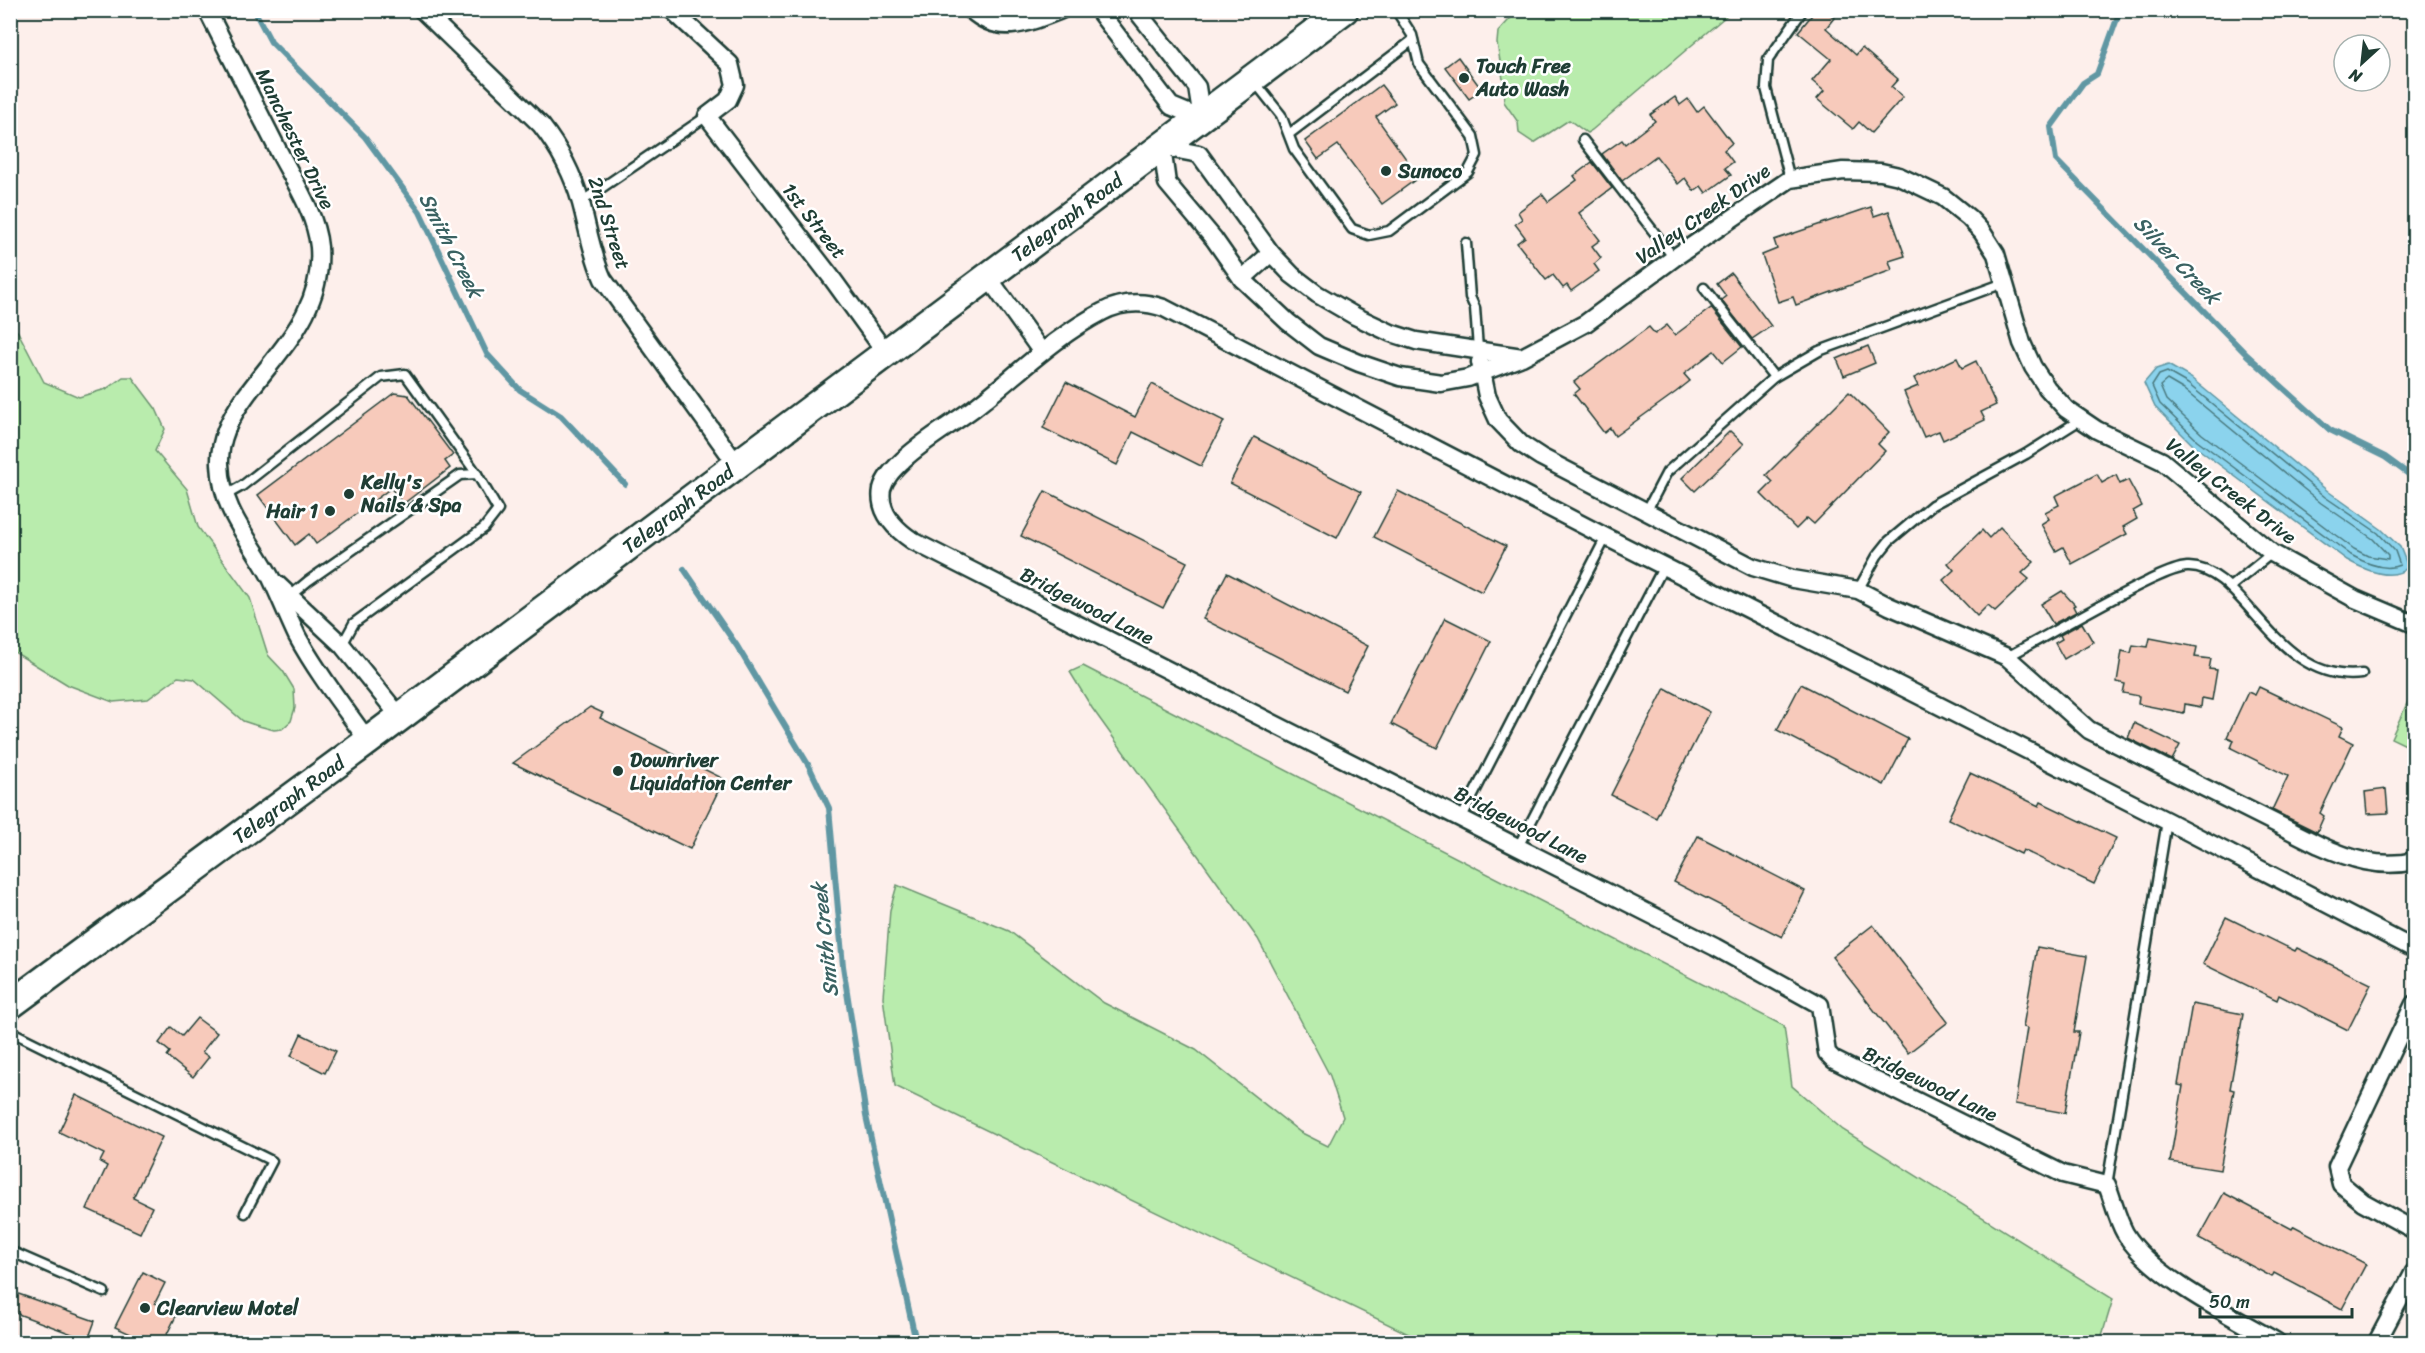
<svg xmlns="http://www.w3.org/2000/svg" width="2425" height="1353" font-family="Sriracha,sans-serif">
<style>
.green{fill:#b9ecad;stroke:#6c9470;stroke-width:1.5}
.water{fill:#8bd3ed;stroke:#6097a3;stroke-width:1.5}
.lines{fill:none;stroke-linecap:round;stroke-linejoin:round}
.shore{stroke:#4a797e;stroke-width:1.5}
.stream{stroke:#6097a3;stroke-width:6}
.building{fill:#f7cabb;stroke:#1f3d34;stroke-width:1.5}
.service-casing{stroke:#1f3d34;stroke-width:13}
.minor-casing{stroke:#1f3d34;stroke-width:21}
.primary-casing{stroke:#1f3d34;stroke-width:32}
.service{stroke:#fff;stroke-width:8}
.minor{stroke:#fff;stroke-width:16}
.primary{stroke:#fff;stroke-width:27}
.poi-dot{fill:#1f3d34;stroke:#fff;stroke-width:2}
.labels{text-anchor:middle;dominant-baseline:central;stroke-width:5;stroke-linejoin:round;paint-order:stroke}
.poi-label{font-size:20px;font-weight:bold;fill:#1f3d34;stroke:#fff;text-anchor:start}
.street-label{font-size:20px;fill:#1f3d34;stroke:#fff}
.water-label{font-size:21px;font-style:italic;fill:#3a6262;stroke:#fff}
</style>
<rect width="100%" height="100%" fill="#fdefeb"/>
<filter id="ink" filterUnits="userSpaceOnUse"><feTurbulence type="fractalNoise" baseFrequency=".0167" numOctaves="2"/><feDisplacementMap in="SourceGraphic" scale="12" xChannelSelector="R" yChannelSelector="G"/><feConvolveMatrix kernelMatrix="1 2 1 2 8 2 1 2 1" color-interpolation-filters="sRGB"/></filter>
<g filter="url(#ink)">
<g class="green">
<polygon points="1518,10 1732,10 1732,11 1592,130 1587,133 1569,120 1534,143 1519,133 1518,122 1504,102 1505,91 1497,43 1498,32"/>
<polygon points="10,324 18,332 44,382 79,397 106,389 123,377 132,377 156,409 165,429 155,451 187,489 198,527 250,598 268,655 283,671 294,689 295,708 291,721 282,729 274,730 255,725 243,721 194,679 178,677 148,699 113,702 68,685 11,650"/>
<polygon points="1083,666 1784,1026 1792,1086 1843,1130 2113,1299 2100,1342 1425,1342 895,1086 883,997 890,910 897,885 1009,931 1104,1003 1196,1050 1300,1132 1328,1146 1343,1117 1330,1076 1258,939 1092,708 1070,672"/>
<polygon points="2411,695 2414,696 2414,749 2391,738"/>
</g>
<path class="water" d="M 2168,365 L 2191,378 L 2329,492 L 2381,529 L 2400,547 L 2408,567 C 2392,583 2363,569 2347,560 L 2193,445 L 2155,407 L 2144,383 L 2156,369 Z"/>
<g class="lines">
<g class="shore">
<path d="M 2167,372 L 2188,384 L 2325,497 L 2378,533 L 2395,551 L 2400,565 C 2384,572 2365,563 2351,555 L 2197,440 L 2160,404 L 2152,386 L 2159,375 Z"/>
<polygon points="2167,380 2184,390 2321,503 2373,539 2388,555 2388,559 2368,556 2354,549 2202,434 2166,400 2160,386"/>
</g>
<g class="stream">
<polyline points="254,10 271,42 365,137 420,212 487,354 520,390 561,416 625,484"/>
<polyline points="2118,10 2118,16 2097,74 2083,83 2051,127 2056,160 2247,355 2330,430 2385,457 2414,478"/>
<polyline points="684,569 737,646 809,766 829,808 843,966 866,1116 916,1342"/>
</g>
</g>
<g class="building">
<polygon points="1816,10 1825,10 1834,18 1826,28 1856,55 1862,48 1898,79 1891,87 1903,97 1871,133 1859,122 1853,129 1817,99 1824,91 1812,81 1831,59 1798,32"/>
<polygon points="1458,57 1482,90 1469,99 1445,67"/>
<polygon points="1381,85 1395,103 1376,117 1419,177 1382,204 1338,145 1318,159 1305,141"/>
<polygon points="1675,97 1680,105 1688,99 1697,112 1704,106 1732,143 1724,150 1733,162 1725,168 1731,175 1706,193 1701,186 1694,191 1685,178 1678,184 1656,156 1622,181 1602,154 1622,140 1625,144 1655,121 1650,115"/>
<polygon points="1592,162 1612,188 1579,213 1600,240 1592,246 1601,258 1594,264 1599,271 1571,291 1567,285 1563,288 1553,275 1546,280 1517,243 1525,237 1515,224 1522,219 1518,212 1542,194 1548,202 1577,180 1574,176"/>
<polygon points="1871,207 1874,216 1889,211 1905,256 1889,261 1892,270 1796,305 1793,297 1778,302 1762,255 1777,249 1774,240"/>
<polygon points="1731,273 1771,326 1752,339 1721,300 1726,296 1717,284"/>
<polygon points="1711,308 1742,347 1723,362 1714,351 1684,374 1690,381 1676,392 1615,436 1610,428 1604,433 1574,394 1580,389 1574,382 1649,327 1655,334 1667,325 1675,335"/>
<polygon points="1868,346 1875,363 1844,376 1837,359"/>
<polygon points="1957,358 1962,368 1976,361 1996,405 1981,412 1985,420 1943,440 1939,431 1924,437 1904,392 1918,386 1914,378"/>
<polygon points="1066,382 1135,417 1152,384 1224,421 1201,466 1133,432 1117,465 1043,428"/>
<polygon points="1849,392 1889,432 1878,444 1885,451 1814,524 1807,518 1796,529 1761,494 1773,482 1766,475"/>
<polygon points="394,393 408,395 453,455 445,461 450,468 403,504 391,488 316,544 309,534 295,545 258,495"/>
<polygon points="1730,431 1744,444 1695,491 1682,478"/>
<polygon points="1254,437 1361,492 1337,538 1230,483"/>
<polygon points="2097,474 2102,483 2116,475 2120,484 2128,480 2142,506 2133,511 2137,519 2123,527 2127,534 2072,564 2063,547 2056,551 2041,524 2049,519 2045,512 2059,505 2055,496"/>
<polygon points="1045,491 1187,562 1163,608 1021,536"/>
<polygon points="1398,491 1506,546 1482,592 1374,537"/>
<polygon points="2000,527 2034,562 2022,573 2029,579 1995,611 1988,605 1977,616 1943,580 1954,570 1948,563 1982,530 1989,538"/>
<polygon points="1227,573 1368,646 1345,691 1203,619"/>
<polygon points="2062,591 2075,605 2073,606 2076,612 2053,624 2041,604"/>
<polygon points="1445,618 1491,641 1437,748 1391,724"/>
<polygon points="2082,623 2093,642 2064,659 2055,643 2062,639 2060,635"/>
<polygon points="2150,638 2197,647 2195,657 2211,659 2209,669 2217,670 2212,700 2202,698 2201,707 2185,704 2184,713 2138,704 2139,696 2123,693 2125,684 2117,682 2122,651 2131,653 2133,645 2148,647"/>
<polygon points="1801,684 1908,739 1884,785 1777,730"/>
<polygon points="2259,687 2343,727 2339,736 2353,743 2320,813 2324,816 2317,832 2272,810 2288,776 2231,748 2234,740 2227,737 2248,692 2255,695"/>
<polygon points="1665,688 1710,712 1656,818 1611,795"/>
<polygon points="590,707 603,713 600,718 724,779 690,849 513,763"/>
<polygon points="2134,723 2180,745 2172,760 2128,738"/>
<polygon points="1970,773 2039,806 2041,802 2116,838 2094,884 2023,850 2021,854 1948,819"/>
<polygon points="2386,789 2388,813 2367,814 2365,792"/>
<polygon points="1698,836 1805,891 1782,937 1674,882"/>
<polygon points="2226,917 2295,951 2297,948 2371,984 2348,1030 2279,995 2277,1000 2203,964"/>
<polygon points="1873,925 1948,1022 1908,1053 1832,957"/>
<polygon points="2037,947 2087,956 2074,1032 2079,1032 2065,1113 2015,1104 2027,1028 2023,1027"/>
<polygon points="2192,1004 2243,1014 2230,1089 2234,1090 2220,1170 2170,1162 2183,1086 2178,1085"/>
<polygon points="197,1018 217,1033 202,1052 209,1057 193,1077 167,1056 170,1052 159,1043 171,1027 182,1036"/>
<polygon points="301,1034 336,1051 325,1073 291,1056"/>
<polygon points="76,1095 162,1137 133,1198 152,1207 140,1233 87,1209 107,1166 100,1162 104,1154 59,1132"/>
<polygon points="2224,1193 2292,1229 2294,1226 2366,1264 2342,1309 2274,1273 2272,1277 2199,1238"/>
<polygon points="143,1272 165,1283 155,1303 177,1314 163,1342 148,1342 115,1327"/>
<polygon points="10,1291 95,1321 88,1340 10,1311"/>
</g>
<g class="lines">
<g class="service-casing">
<g id="service">
<polyline points="1254,81 1281,115 1294,149 1352,229 1369,235 1389,231 1468,172 1477,155 1473,136 1419,64 1412,35 1396,10"/>
<polyline points="1289,134 1413,40"/>
<polyline points="1583,140 1674,258"/>
<polyline points="1790,179 1766,88 1768,60 1803,10"/>
<polyline points="581,202 707,116"/>
<polyline points="1466,243 1470,297 1475,308 1478,349"/>
<polyline points="1704,288 1774,377"/>
<polyline points="226,495 242,486 381,377 405,374 477,474"/>
<polyline points="1646,512 1667,472 1774,377 1819,351 2004,283"/>
<polyline points="2230,587 2272,553"/>
<polyline points="1858,590 1877,556 1889,541 1932,505 2026,454 2080,420"/>
<polyline points="290,596 308,581 460,475 477,474 498,510 484,528 354,623 342,645"/>
<path d="M 2007,657 C 2054,632 2100,604 2148,581 C 2159,576 2174,568 2187,567 C 2244,564 2274,685 2362,674"/>
<polyline points="1461,819 1606,537"/>
<polyline points="1518,847 1664,566"/>
<polyline points="10,1031 272,1161 245,1213"/>
<polyline points="2107,1185 2167,821"/>
<polyline points="10,1251 104,1292"/>
</g>
</g>
<g class="minor-casing">
<g id="minor">
<path d="M 207,10 C 231,58 255,105 279,152 C 294,181 316,214 319,247 C 324,311 279,350 245,397 C 231,416 219,439 220,464 C 222,513 250,538 271,578 C 280,597 288,617 297,636 C 317,673 344,707 368,741"/>
<path d="M 422,10 L 541,125 C 559,148 573,174 581,203 C 588,229 592,255 603,279 L 737,465"/>
<polyline points="672,10 730,64 735,85 728,100 707,116 831,277 886,353"/>
<path d="M 971,10 C 1000,37 1030,22 1061,10"/>
<polyline points="1098,10 1171,106 1202,119"/>
<polyline points="1136,10 1197,87 1202,119"/>
<polyline points="988,277 1041,351"/>
<polyline points="1242,279 1271,253"/>
<polyline points="1522,357 1416,341 1391,333 1355,316 1317,294 1292,275 1271,253 1199,154 1162,147 1167,183 1214,239 1242,279 1288,322 1319,346 1359,363 1400,377 1441,383 1468,378 1522,357 1586,323 1674,258 1790,179 1843,171 1881,172 1899,176 1943,197 1969,218 1982,232 1996,254 2022,343 2033,367 2047,388 2066,409 2097,430 2162,461 2272,553 2355,599 2414,624"/>
<path d="M 1480,362 L 1487,396 L 1498,420 L 1521,444 L 1541,457 L 1753,567 L 1793,579 L 1858,590 L 1889,606 L 2007,657 L 2089,730 L 2319,845 C 2350,859 2380,869 2414,861"/>
<polyline points="277,584 342,645 400,717"/>
<polyline points="2414,1004 2337,1167 2341,1184 2363,1202 2414,1230"/>
<path d="M 2277,1342 C 2232,1316 2151,1277 2125,1233 C 2117,1219 2113,1200 2107,1185 L 2063,1174 L 1834,1060 L 1827,1053 L 1820,1005 L 1715,947 L 913,541 C 895,529 878,512 882,489 C 885,477 895,468 903,460 C 924,440 951,425 974,408 C 1017,375 1054,337 1102,312 C 1123,301 1143,301 1164,308 L 1606,537 L 2167,821 L 2414,949"/>
<polyline points="2377,1342 2414,1272"/>
</g>
</g>
<g class="primary-casing">
<g id="primary">
<path id="s1" d="M 10,1005 L 368,741 L 1344,10"/>
</g>
</g>
<use href="#service" class="service"/>
<use href="#minor" class="minor"/>
<use href="#primary" class="primary"/>
</g>
</g>
<g class="poi-dot">
<circle cx="1464" cy="78" r="6"/>
<circle cx="1386" cy="171" r="6"/>
<circle cx="349" cy="494" r="6"/>
<circle cx="330" cy="511" r="6"/>
<circle cx="618" cy="771" r="6"/>
<circle cx="145" cy="1308" r="6"/>
</g>
<g class="labels">
<g class="poi-label">
<text x="1476" y="66">Touch Free<tspan x="1476" dy="23">Auto Wash</tspan></text>
<text x="1398" y="171">Sunoco</text>
<text x="361" y="482">Kelly's<tspan x="361" dy="23">Nails &amp; Spa</tspan></text>
<text x="318" y="511" text-anchor="end">Hair 1</text>
<text x="630" y="760">Downriver<tspan x="630" dy="23">Liquidation Center</tspan></text>
<text x="157" y="1308">Clearview Motel</text>
</g>
<g class="street-label">
<text transform="translate(295 139) rotate(64)">Manchester Drive</text>
<text transform="translate(1703 214) rotate(-35)">Valley Creek Drive</text>
<text stroke="none"><textPath href="#s1" startOffset="1318">Telegraph Road</textPath></text>
<text transform="translate(814 221) rotate(52)">1st Street</text>
<text transform="translate(609 223) rotate(72)">2nd Street</text>
<text transform="translate(2231 491) rotate(38)">Valley Creek Drive</text>
<text stroke="none"><textPath href="#s1" startOffset="832">Telegraph Road</textPath></text>
<text transform="translate(1087 606) rotate(27)">Bridgewood Lane</text>
<text stroke="none"><textPath href="#s1" startOffset="346">Telegraph Road</textPath></text>
<text transform="translate(1521 825) rotate(27)">Bridgewood Lane</text>
<text transform="translate(1930 1084) rotate(26)">Bridgewood Lane</text>
</g>
<g class="water-label">
<text transform="translate(451 245) rotate(63)">Smith Creek</text>
<text transform="translate(2177 260) rotate(46)">Silver Creek</text>
<text transform="translate(825 940) rotate(-96)">Smith Creek</text>
</g>
</g>
<rect width="2425" height="1353" fill="none" stroke="#fff" stroke-width="36"/>
<rect x="18" y="18" width="2389" height="1317" fill="none" stroke="#1f3d34" stroke-width="2" filter="url(#ink)"/>
<g transform="translate(2362 63) rotate(207)"><circle r="28" fill="#ffffff" stroke="#a5b1ae" stroke-width="1.5"/>
<path d="M0-4.5L10 22L0 15L-10 22Z" fill="#1f3d34"/>
<text y="-9" font-size="16" font-weight="bold" text-anchor="middle" fill="#1f3d34">N</text>
</g>
<path d="M2200 1308v9h152v-9" fill="none" stroke="#1f3d34" stroke-width="3"/>
<text x="2209" y="1308" font-size="18" fill="#1f3d34" stroke="#ffffff" stroke-width="4.5" paint-order="stroke">50 m</text>
</svg>
